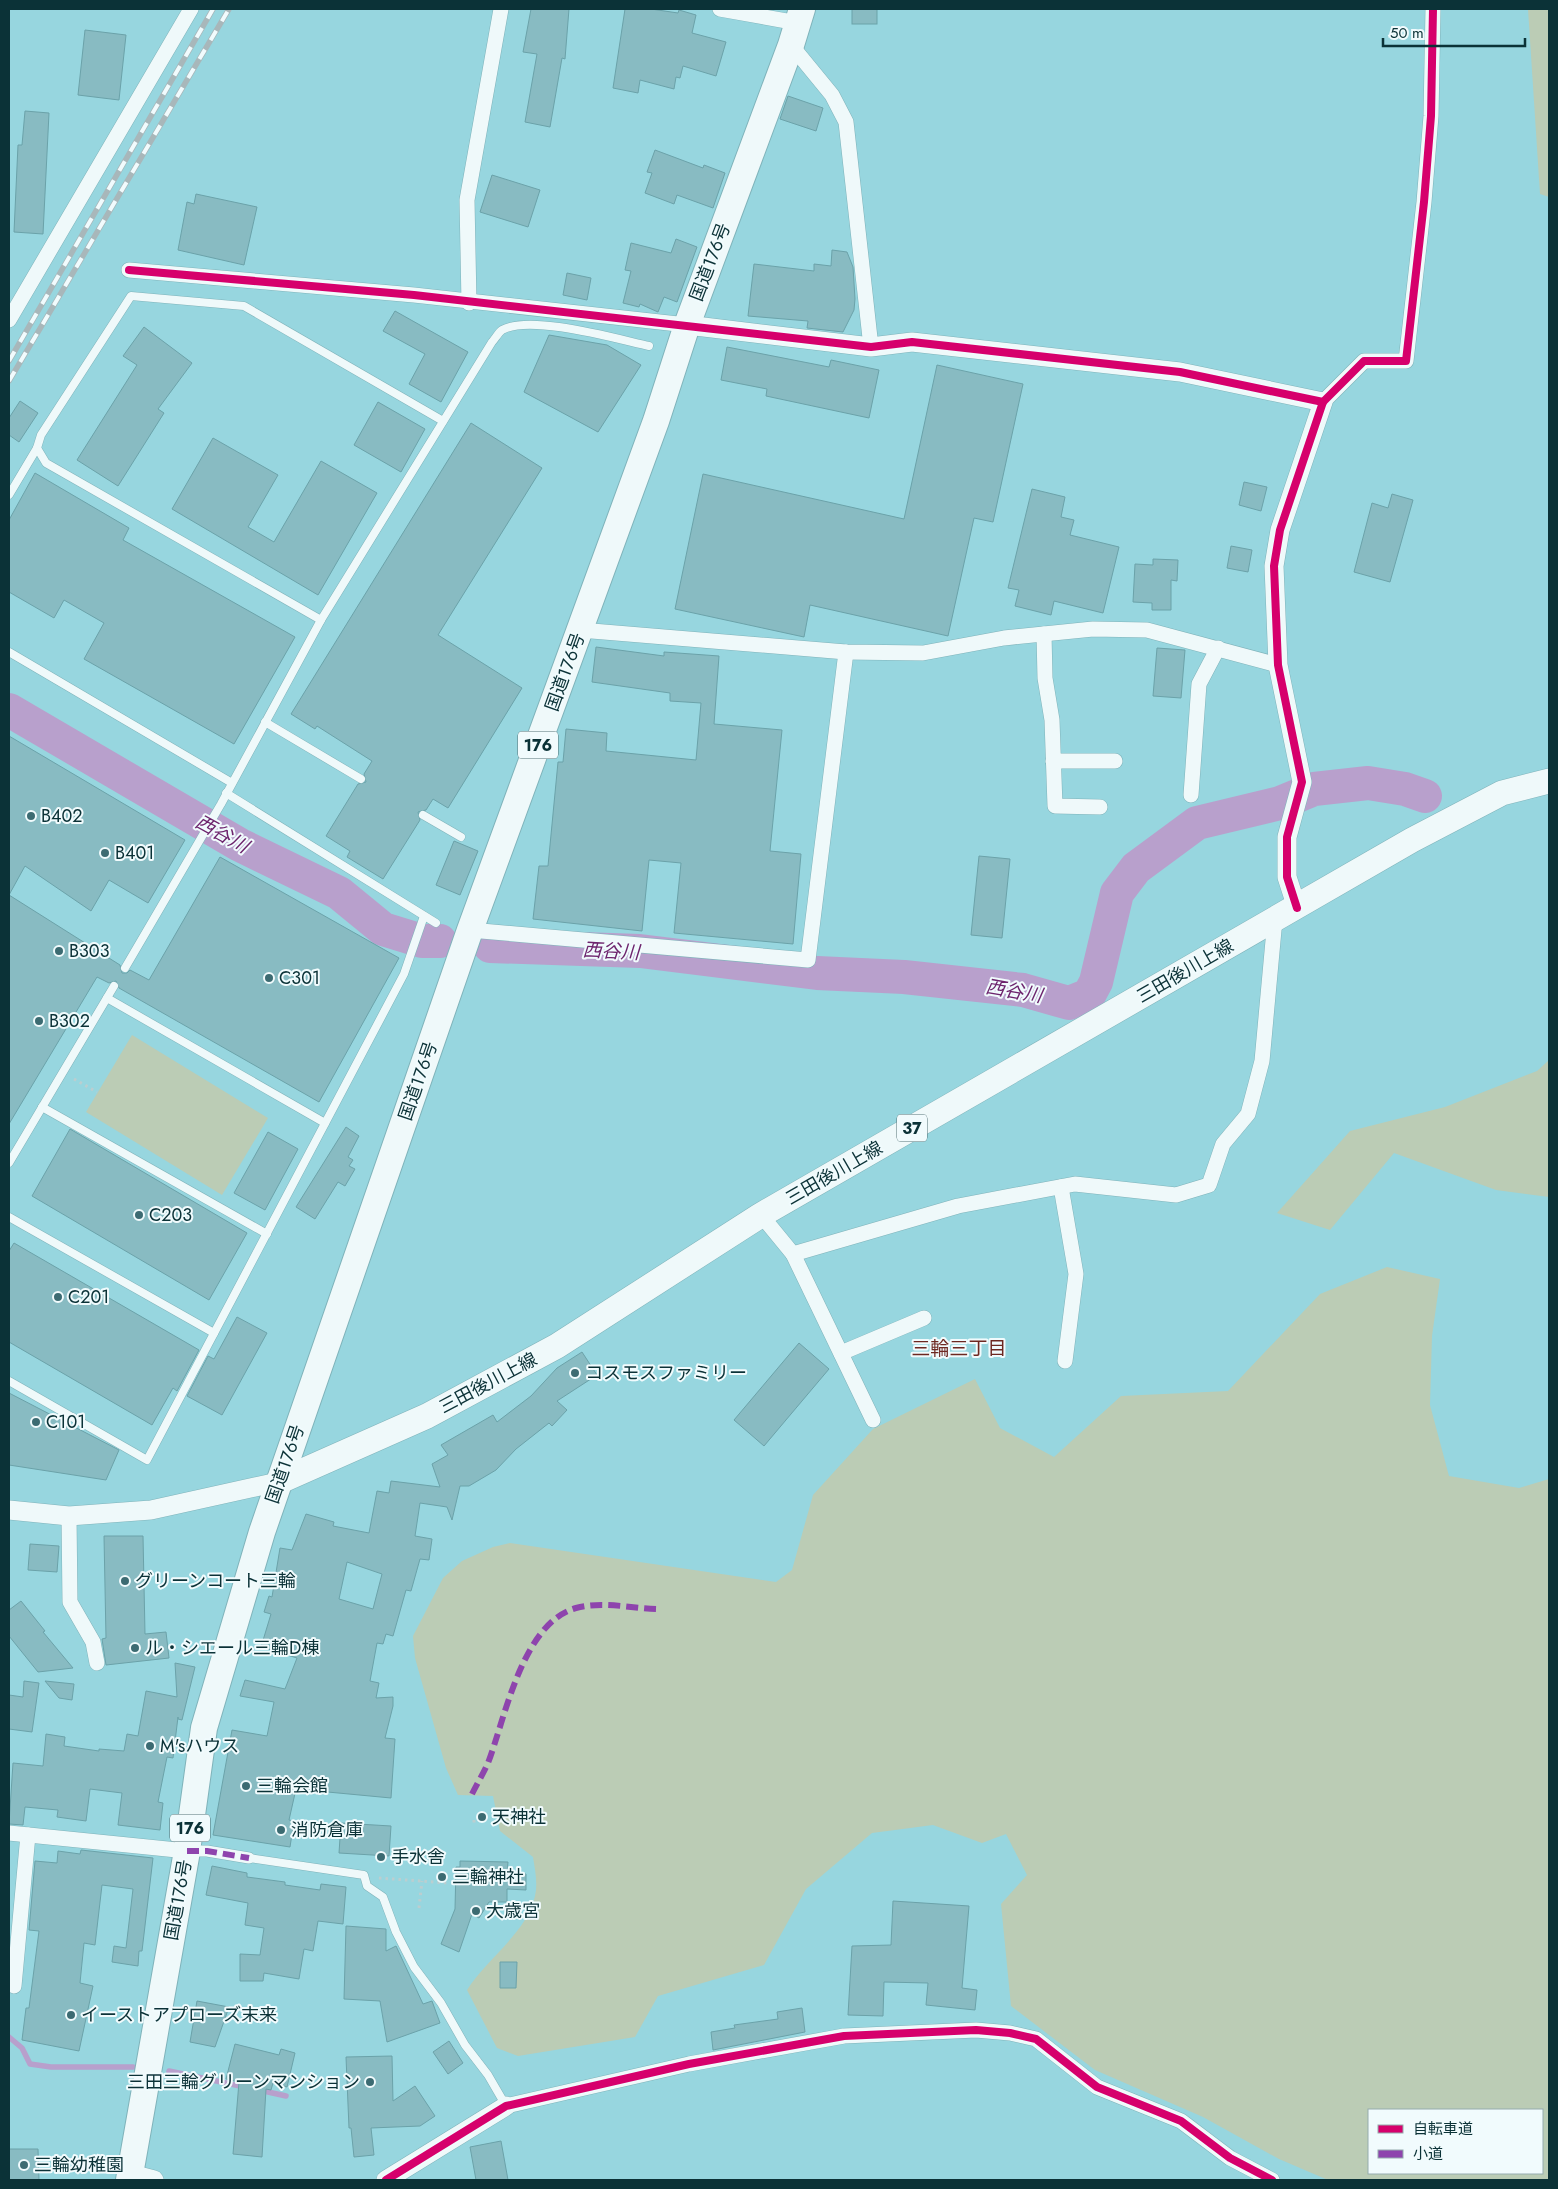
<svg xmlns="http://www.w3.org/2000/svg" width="1558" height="2189" font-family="Jost,'Noto Sans JP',sans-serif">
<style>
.green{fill:#bbccb5;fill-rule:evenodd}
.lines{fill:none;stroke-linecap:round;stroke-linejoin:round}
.stream{stroke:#b8a0cc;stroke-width:5.5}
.river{stroke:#b8a0cc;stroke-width:34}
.building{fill:#88bbc2;stroke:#6ba2a9;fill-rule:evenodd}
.service-casing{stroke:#7fb3ba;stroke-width:9}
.pedestrian-casing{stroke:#7fb3ba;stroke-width:12}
.minor-casing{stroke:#7fb3ba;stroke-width:16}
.tertiary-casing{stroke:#7fb3ba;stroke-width:20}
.primary-casing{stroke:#7fb3ba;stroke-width:26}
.trunk-casing{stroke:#7fb3ba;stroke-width:28}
.path{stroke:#bbced0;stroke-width:3;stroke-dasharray:2.5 4;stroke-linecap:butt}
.service{stroke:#eff9fa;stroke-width:8}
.pedestrian{stroke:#eff9fa;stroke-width:11}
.minor{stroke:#eff9fa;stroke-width:15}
.tertiary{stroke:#eff9fa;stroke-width:19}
.primary{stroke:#eff9fa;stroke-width:25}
.trunk{stroke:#eff9fa;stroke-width:26}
.rail-casing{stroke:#a8b7ba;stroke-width:5.5}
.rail{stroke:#f1fbfd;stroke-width:4;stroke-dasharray:11;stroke-linecap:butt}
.quiet{stroke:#8e44ad;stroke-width:6;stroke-dasharray:12 6;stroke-linecap:butt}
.cycleway-casing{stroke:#f1fbfd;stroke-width:11}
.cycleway{stroke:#d6006c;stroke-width:8}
.poi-dot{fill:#3c6b72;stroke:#f1fbfd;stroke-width:2}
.labels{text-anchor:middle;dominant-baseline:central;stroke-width:4;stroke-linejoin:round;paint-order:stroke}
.shield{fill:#f1fbfd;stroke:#506e72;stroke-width:1}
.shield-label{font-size:16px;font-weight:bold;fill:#0b3237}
.street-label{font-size:18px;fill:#0b3237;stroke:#f1fbfd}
.poi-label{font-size:18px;fill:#0b3237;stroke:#f1fbfd;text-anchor:start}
.water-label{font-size:19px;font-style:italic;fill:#6d246d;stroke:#f1fbfd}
.neighbourhood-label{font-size:19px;fill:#6d2821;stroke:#f1fbfd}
</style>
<rect width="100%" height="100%" fill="#97d6df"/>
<g class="green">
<polygon points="1528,9 1549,9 1549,197 1540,194"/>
<polygon points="132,1035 268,1118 222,1195 86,1112"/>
<polygon points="1549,1060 1549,1197 1496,1190 1394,1153 1330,1230 1277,1213 1350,1131 1445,1107 1537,1071"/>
<path d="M 1387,1267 L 1440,1279 L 1432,1336 L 1430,1405 L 1449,1476 L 1519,1488 L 1549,1479 L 1549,2180 L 1328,2180 L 1279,2159 L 1203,2117 L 1095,2070 L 1011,2006 L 1001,1904 L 1027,1875 L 1006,1834 L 982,1843 L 933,1825 L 872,1833 L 806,1889 L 764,1965 L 658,1996 L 635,2037 L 518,2056 L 497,2048 L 467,1990 C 486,1960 528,1931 535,1896 C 538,1883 535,1870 533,1857 L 500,1831 L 493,1796 L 458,1795 L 446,1768 L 415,1658 L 413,1636 L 443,1578 L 462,1561 L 493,1547 L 510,1543 L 776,1582 L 792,1570 L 813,1495 L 873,1429 L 975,1379 L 1000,1428 L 1054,1457 L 1121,1396 L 1228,1391 L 1320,1294 ZM 1369,2110 L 1542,2110 L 1542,2173 L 1369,2173 Z"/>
</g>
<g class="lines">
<g class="stream">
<polyline points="9,2037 22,2048 30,2064 51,2067 133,2067"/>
<polyline points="169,2071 245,2087"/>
<polyline points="259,2090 286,2096"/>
</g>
<g class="river">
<polyline points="9,710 240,845 339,893 383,929 422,941 440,941"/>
<polyline points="490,946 640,951 817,973 904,977 1023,990 1069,1003 1089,995 1096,982 1117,893 1136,868 1197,823 1280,803 1314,789 1368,783 1405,789 1425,796"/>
</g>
</g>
<g class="building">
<polygon points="531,9 569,9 565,59 562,58 550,127 525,122 537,54 523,52"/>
<polygon points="625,9 651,9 678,13 679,10 696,15 692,33 726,42 716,76 683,66 680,78 676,77 674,89 640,80 638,93 613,88"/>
<rect x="852" y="9" width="25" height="15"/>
<polygon points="85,30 126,35 119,100 78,95"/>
<polygon points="788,96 823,108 816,131 780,119"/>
<polygon points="25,111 49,113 43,234 14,232 18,145 22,145"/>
<polygon points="655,150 703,168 704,165 725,173 713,208 677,195 674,204 645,193 652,173 647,172"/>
<polygon points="492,175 540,190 528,227 480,212"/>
<polygon points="196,194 257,207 244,265 178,250 187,202 194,204"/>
<polygon points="676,239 697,247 677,302 664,297 658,312 640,304 639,307 623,303 631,271 625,270 631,243 671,253"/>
<polygon points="832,250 847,252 853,267 855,299 854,310 843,332 807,328 808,321 748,316 754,264 814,271 814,264 831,266"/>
<polygon points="567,273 591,278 587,300 563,295"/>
<polygon points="395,311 468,352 441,402 409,384 425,354 383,331"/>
<polygon points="144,327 192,363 158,409 164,413 118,486 77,460 137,365 123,356"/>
<polygon points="549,335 607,345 641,365 598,432 524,392"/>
<polygon points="727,347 829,367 831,360 879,370 869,418 766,396 767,389 721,380"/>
<polygon points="937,365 1023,384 993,522 974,518 948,636 810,605 804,637 675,609 703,474 904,519"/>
<polygon points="20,401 38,413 19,442 9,435 9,418"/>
<polygon points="378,402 425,429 401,472 354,445"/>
<polygon points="471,423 542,468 438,635 522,688 448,808 433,799 426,810 418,812 420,820 383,879 347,857 350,851 326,836 358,784 366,782 364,774 372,761 317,726 315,729 291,714"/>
<polygon points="213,438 278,475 248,527 274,542 321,461 377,493 318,595 172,509"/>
<polygon points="35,473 129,528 123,540 295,637 234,744 84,659 104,623 64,600 54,618 9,592 9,520"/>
<polygon points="1244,482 1267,487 1261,511 1239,505"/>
<polygon points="1032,489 1065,497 1061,517 1074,520 1070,535 1119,547 1103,613 1054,601 1051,615 1015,606 1019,590 1008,588"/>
<polygon points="1392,494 1413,500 1390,582 1354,572 1372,503 1388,508"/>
<polygon points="1231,546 1252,550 1248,572 1227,568"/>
<polygon points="1153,559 1178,560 1177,581 1171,580 1171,610 1152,610 1152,603 1133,602 1135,564 1153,565"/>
<polygon points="596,647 664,656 664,652 719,656 714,724 782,730 770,851 801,854 793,944 674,933 681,863 649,860 642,931 533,919 539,866 548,866 558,762 563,762 566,729 607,733 606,751 696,760 701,703 670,701 670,693 592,682"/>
<polygon points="1157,648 1185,650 1181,698 1153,696"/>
<polygon points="9,736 185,840 148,903 109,880 91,911 25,866 9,895"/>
<polygon points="454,841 478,851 460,895 436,885"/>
<polygon points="979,856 1010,859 1002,938 971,935"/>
<polygon points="220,857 399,958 319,1102 119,988 116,981 109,983 97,977 9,1124 9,895 120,965 122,973 127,973 130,970 149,980"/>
<polygon points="346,1127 359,1136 348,1157 353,1160 349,1166 355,1169 345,1186 338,1182 315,1219 296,1207"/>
<polygon points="70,1129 247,1233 209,1300 32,1196"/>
<polygon points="268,1132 298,1149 265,1210 234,1193"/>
<polygon points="14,1243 199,1350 177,1391 173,1388 152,1425 9,1342 9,1251"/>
<polygon points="237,1317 267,1333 222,1415 187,1396 208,1356 214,1359"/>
<polygon points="799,1343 829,1369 764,1446 734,1420"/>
<path d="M 582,1352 L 597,1375 L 557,1401 L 567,1410 L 552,1426 L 549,1423 L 516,1449 L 496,1470 L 469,1486 L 460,1486 L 452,1520 L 447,1507 L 420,1503 L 415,1536 L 432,1539 L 429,1560 L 420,1559 L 411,1591 L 406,1590 L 393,1636 L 386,1634 L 383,1644 L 377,1643 L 370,1681 L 379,1683 L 376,1698 L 393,1697 L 393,1706 L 385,1738 L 395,1739 L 391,1798 L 296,1789 L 289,1820 L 294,1821 L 290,1847 L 213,1835 L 232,1730 L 267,1736 L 274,1702 L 240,1696 L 245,1680 L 285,1689 L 297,1658 L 261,1647 L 271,1614 L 264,1612 L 269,1596 L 272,1597 L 280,1548 L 292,1550 L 306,1514 L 334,1522 L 333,1526 L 369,1533 L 377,1491 L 389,1493 L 391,1481 L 440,1487 L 432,1464 L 448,1455 L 441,1445 L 493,1415 L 497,1422 L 531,1396 L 557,1368 ZM 347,1562 L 382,1574 L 373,1609 L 339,1599 Z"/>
<polygon points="9,1393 119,1450 106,1480 9,1465"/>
<polygon points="104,1536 143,1536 145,1634 166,1632 169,1658 106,1665 102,1639 106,1638"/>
<polygon points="30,1544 59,1546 57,1572 28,1570"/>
<polygon points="21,1601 45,1631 43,1632 73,1668 38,1672 9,1636 9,1610"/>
<polygon points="175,1663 195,1667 182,1720 178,1719 178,1717 173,1758 167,1757 158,1802 163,1803 160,1830 118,1825 122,1793 90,1789 86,1821 57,1817 58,1810 25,1807 23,1825 9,1824 13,1763 43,1766 46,1734 65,1737 64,1746 99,1751 99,1749 124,1751 127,1734 138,1736 146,1691 177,1697"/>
<polygon points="24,1681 39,1683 32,1732 9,1729 9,1695 23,1697"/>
<polygon points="45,1681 74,1684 72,1700 59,1698"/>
<polygon points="341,1823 391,1826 389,1856 339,1853"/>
<polygon points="81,1850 153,1858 142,1951 139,1951 138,1966 112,1962 114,1946 126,1948 133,1889 102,1885 95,1945 84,1943 80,1983 93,1986 79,2051 22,2040 26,2008 29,2008 39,1931 29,1930 35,1861 57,1863 58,1851 80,1854"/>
<polygon points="460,1861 508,1862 507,1874 526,1874 526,1890 507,1889 507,1902 489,1902 479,1918 472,1914 459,1952 441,1944 455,1909 456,1867 460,1867"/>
<polygon points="212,1866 247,1873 247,1877 285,1882 285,1885 320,1890 321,1884 346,1887 343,1924 318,1921 313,1951 304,1949 299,1979 264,1973 263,1981 240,1981 240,1954 260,1955 264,1928 245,1925 248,1903 206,1895"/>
<polygon points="893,1901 969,1906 962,1988 977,1990 975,2010 926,2005 928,1983 884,1982 883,2016 848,2015 852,1946 891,1945"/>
<polygon points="346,1926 386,1929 386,1951 396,1946 423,2004 432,2001 440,2023 387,2042 380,2001 344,1999"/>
<polygon points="500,1962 517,1962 516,1988 500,1988"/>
<polygon points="197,2001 229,2007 215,2047 190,2042"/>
<polygon points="802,2008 805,2032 713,2050 711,2032 735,2028 734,2025 778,2019 777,2012"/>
<polygon points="449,2041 463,2063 448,2074 433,2052"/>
<polygon points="235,2044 279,2055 281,2049 295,2053 287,2087 273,2083 271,2090 266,2089 262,2157 233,2154 239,2082 226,2079"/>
<polygon points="392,2056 393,2101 415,2086 435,2116 420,2126 371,2128 374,2155 354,2157 351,2128 349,2128 346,2057"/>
<polygon points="501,2141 508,2180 476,2180 470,2147"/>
<polygon points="9,2149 38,2149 39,2180 9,2180"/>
</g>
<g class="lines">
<g class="service-casing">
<g id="service">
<polyline points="9,495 37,448"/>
<polyline points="321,620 46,463 37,448 41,435 131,296 244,306 443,421"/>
<polyline points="9,652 232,783"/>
<polyline points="265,722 361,779"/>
<polyline points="226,793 436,923"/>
<polyline points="423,815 461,837"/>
<path d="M 125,968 L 221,804 L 321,620 L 492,342 C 495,339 498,333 502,330 C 530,314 617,339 649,346"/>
<polyline points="107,998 325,1123"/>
<polyline points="42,1107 267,1234"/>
<polyline points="9,1163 114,986"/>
<polyline points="9,1217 214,1333"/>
<polyline points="9,1381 147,1460 404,974 424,916"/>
<polyline points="249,1858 364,1875 367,1886 383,1897 396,1932 414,1967 441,2003 465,2045 488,2075 506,2106"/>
</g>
</g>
<g class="pedestrian-casing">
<polyline id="pedestrian" points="187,1851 207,1851 249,1858"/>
</g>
<g class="minor-casing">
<g id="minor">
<polyline points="720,9 798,23"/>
<polyline points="791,45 832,95 846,122 871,347"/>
<polyline points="129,270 414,295 687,325"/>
<polyline points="469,303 467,200 501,9"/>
<polyline points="9,320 191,9"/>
<polyline points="1323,402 1364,361 1406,361 1424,202 1431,116 1433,9"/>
<polyline points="580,630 846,652 923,653 1004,638 1093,629 1147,630 1278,665"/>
<polyline points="1044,634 1045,678 1052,720 1055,806 1100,807"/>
<polyline points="1053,761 1115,761"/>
<polyline points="1191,795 1199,684 1218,648"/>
<polyline points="470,930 808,960 846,652"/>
<polyline points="1061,1187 1076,1274 1065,1361"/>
<polyline points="761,1215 793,1254 958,1206 1075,1184 1176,1195 1209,1185 1223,1144 1248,1114 1262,1061 1275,919"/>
<polyline points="793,1254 873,1420"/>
<polyline points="841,1353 924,1318"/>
<polyline points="69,1516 70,1602 93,1642 97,1663"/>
<polyline points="9,1833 187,1851"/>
<polyline points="14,1986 28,1835"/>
<polyline points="506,2106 689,2064 844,2036 976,2030 1010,2033 1036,2039 1097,2087 1181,2121 1230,2158 1272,2180"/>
</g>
</g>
<g class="tertiary-casing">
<g id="tertiary">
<polyline points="687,325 871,347 912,342 1180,372 1323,402 1280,530 1274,566 1278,665 1302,782 1287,837 1287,877 1297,908"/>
<polyline points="9,1510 69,1516 151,1510 278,1482"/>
<polyline points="131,2174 154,2180"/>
<polyline points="386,2180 506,2106"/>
</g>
</g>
<g class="primary-casing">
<polyline id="primary" points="278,1482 427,1416 557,1346 761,1215 1412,840 1502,793 1549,781"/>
</g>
<g class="trunk-casing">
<polyline id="trunk" points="129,2180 187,1851 204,1728 262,1532 470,930 656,421 687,325 791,45 802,9"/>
</g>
<g class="path">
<polyline points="74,1079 97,1092"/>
<polyline points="474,1820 474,1823"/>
<polyline points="379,1878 448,1883"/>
<polyline points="419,1908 422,1881"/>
</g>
<use href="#service" class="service"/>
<use href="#pedestrian" class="pedestrian"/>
<use href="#minor" class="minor"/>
<use href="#tertiary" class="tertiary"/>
<use href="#primary" class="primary"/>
<use href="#trunk" class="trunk"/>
<g class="rail-casing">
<g id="rail">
<polyline points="9,361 213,9"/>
<polyline points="9,381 229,9"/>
</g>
</g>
<use href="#rail" class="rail"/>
<g class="quiet">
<path d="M 472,1794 C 477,1784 483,1774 488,1763 C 505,1719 522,1623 576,1608 C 602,1601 629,1608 656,1609"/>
<polyline points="187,1851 207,1851 249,1858"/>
</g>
<g class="cycleway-casing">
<g id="cycleway">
<polyline points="129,270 414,295 871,347 912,342 1180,372 1323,402"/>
<polyline points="1297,908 1287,877 1287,837 1302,782 1278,665 1274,566 1280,530 1323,402 1364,361 1406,361 1424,202 1431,116 1433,9"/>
<polyline points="386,2180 506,2106 689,2064 844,2036 976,2030 1010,2033 1036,2039 1097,2087 1181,2121 1230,2158 1272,2180"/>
</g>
</g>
<use href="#cycleway" class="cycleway"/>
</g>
<g class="poi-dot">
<circle cx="31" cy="816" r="5"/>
<circle cx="105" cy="853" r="5"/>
<circle cx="59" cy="951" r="5"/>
<circle cx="269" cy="978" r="5"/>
<circle cx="39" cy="1021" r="5"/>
<circle cx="139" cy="1215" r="5"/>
<circle cx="58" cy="1297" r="5"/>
<circle cx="575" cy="1373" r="5"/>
<circle cx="36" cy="1422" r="5"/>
<circle cx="125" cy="1581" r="5"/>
<circle cx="135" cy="1648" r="5"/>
<circle cx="150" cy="1746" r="5"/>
<circle cx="246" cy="1786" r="5"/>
<circle cx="482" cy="1817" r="5"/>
<circle cx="281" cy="1830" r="5"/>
<circle cx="381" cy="1857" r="5"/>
<circle cx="442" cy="1877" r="5"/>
<circle cx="476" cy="1911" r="5"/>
<circle cx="71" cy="2015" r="5"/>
<circle cx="370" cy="2082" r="5"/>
<circle cx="24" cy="2165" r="5"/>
</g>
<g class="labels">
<g class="shield">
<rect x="518" y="731.5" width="40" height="27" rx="4"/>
<rect x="897" y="1114.5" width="30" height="27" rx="4"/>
<rect x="170" y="1814.5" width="40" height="27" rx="4"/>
</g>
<g class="shield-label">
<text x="538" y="745">176</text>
<text x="912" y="1128">37</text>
<text x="190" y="1828">176</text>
</g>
<g class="street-label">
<text transform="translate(710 262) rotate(-69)">国道176号</text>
<text transform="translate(565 672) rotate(-70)">国道176号</text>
<text transform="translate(1185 971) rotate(-30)">三田後川上線</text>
<text transform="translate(418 1081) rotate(-71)">国道176号</text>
<text transform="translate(834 1173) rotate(-30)">三田後川上線</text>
<text transform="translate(488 1383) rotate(-28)">三田後川上線</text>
<text transform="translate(285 1464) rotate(-71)">国道176号</text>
<text transform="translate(178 1900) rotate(-80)">国道176号</text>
</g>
<g class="poi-label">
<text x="41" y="816">B402</text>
<text x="115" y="853">B401</text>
<text x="69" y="951">B303</text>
<text x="279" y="978">C301</text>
<text x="49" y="1021">B302</text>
<text x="149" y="1215">C203</text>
<text x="68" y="1297">C201</text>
<text x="585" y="1373">コスモスファミリー</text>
<text x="46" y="1422">C101</text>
<text x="135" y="1581">グリーンコート三輪</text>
<text x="145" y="1648">ル・シエール三輪D棟</text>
<text x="160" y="1746">M'sハウス</text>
<text x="256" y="1786">三輪会館</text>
<text x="492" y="1817">天神社</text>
<text x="291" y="1830">消防倉庫</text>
<text x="391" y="1857">手水舎</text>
<text x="452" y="1877">三輪神社</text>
<text x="486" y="1911">大歳宮</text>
<text x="81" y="2015">イーストアプローズ末来</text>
<text x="360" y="2082" text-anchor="end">三田三輪グリーンマンション</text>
<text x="34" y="2165">三輪幼稚園</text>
</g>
<g class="water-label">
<text transform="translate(222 834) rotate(29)">西谷川</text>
<text transform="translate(611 951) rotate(3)">西谷川</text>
<text transform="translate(1014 991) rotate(10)">西谷川</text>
</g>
<g class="neighbourhood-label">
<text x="959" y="1348">三輪三丁目</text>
</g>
</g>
<rect width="1558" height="2189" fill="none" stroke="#0b3237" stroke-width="20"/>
<rect x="1368" y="2109" width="175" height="65" fill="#f1fbfd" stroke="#95abae"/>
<rect x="1378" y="2125" width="25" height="8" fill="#d6006c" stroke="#95abae"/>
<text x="1413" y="2134" font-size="15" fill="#0b3237">自転車道</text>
<rect x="1378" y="2150" width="25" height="8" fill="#8e44ad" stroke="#95abae"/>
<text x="1413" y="2159" font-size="15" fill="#0b3237">小道</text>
<path d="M1383 38v8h142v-8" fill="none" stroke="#0b3237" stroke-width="2.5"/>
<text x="1390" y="38" font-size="15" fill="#0b3237" stroke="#f1fbfd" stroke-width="4" paint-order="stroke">50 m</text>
</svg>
